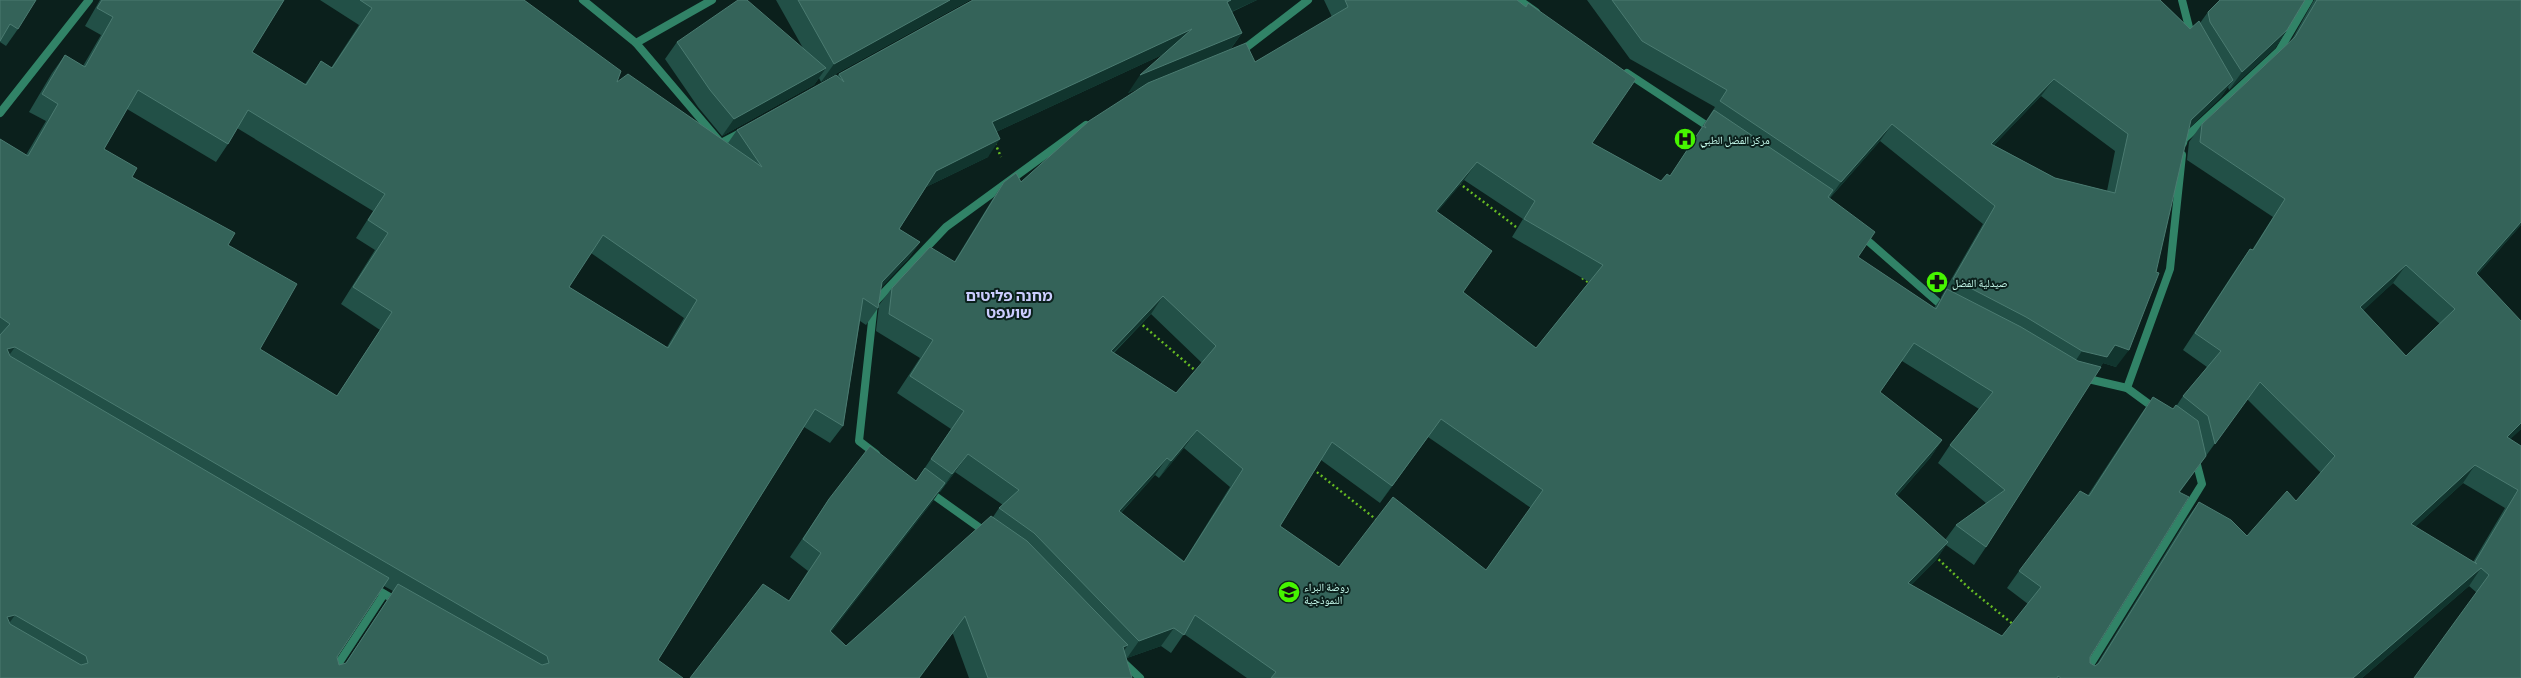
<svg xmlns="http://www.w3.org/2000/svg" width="2521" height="678" font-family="Barlow,'Noto Naskh Arabic','Noto Sans Hebrew',sans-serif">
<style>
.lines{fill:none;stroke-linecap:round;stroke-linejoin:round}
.path{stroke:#66ba23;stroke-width:2.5;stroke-dasharray:2 3;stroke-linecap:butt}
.street{stroke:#318367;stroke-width:8}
.wall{fill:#225047;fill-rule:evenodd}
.shaded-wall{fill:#11352e}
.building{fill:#346359;stroke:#4b7b71;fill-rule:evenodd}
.labels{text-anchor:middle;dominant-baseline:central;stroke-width:4;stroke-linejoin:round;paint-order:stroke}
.poi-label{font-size:11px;fill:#cafff1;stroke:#0b201c;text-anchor:start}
.district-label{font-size:15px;font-weight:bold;fill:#cccdff;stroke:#0b201c}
</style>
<rect width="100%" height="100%" fill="#0b201c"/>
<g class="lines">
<g class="path">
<polyline points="995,143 1001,157"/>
<polyline points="1459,183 1520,230"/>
<polyline points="1582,278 1591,284"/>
<polyline points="1139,322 1197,372"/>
<polyline points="1313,469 1378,521"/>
<polyline points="1935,556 1970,589 2014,625"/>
</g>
<g class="street">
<polyline points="583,0 636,43 712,0"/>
<polyline points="1519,0 1536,12"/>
<polyline points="2182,0 2192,39"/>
<polyline points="636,43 721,143 742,132"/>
<polyline points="1239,53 1308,0"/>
<polyline points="1627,73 1712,129"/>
<polyline points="0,113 89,0"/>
<polyline points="2183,143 2184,139 2279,51 2309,0"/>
<polyline points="1860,234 1940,304 1948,308"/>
<polyline points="2084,378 2127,388 2170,269 2182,155"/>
<polyline points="2127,388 2157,410"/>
<polyline points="876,454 859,441 874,303 946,227 1086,125"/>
<polyline points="928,491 987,533"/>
<polyline points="371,586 398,602"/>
<polyline points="1121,660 1140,678"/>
<polyline points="329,678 384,594"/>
<polyline points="2082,678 2202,484 2195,457"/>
</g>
</g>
<g class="wall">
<polygon points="0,0 18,29 6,46 0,42"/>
<path d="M 100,0 L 284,0 L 252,52 L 305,84 L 321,61 L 331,68 L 359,25 L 320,0 L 524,0 L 617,82 L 728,143 L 737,130 L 837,76 L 839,74 L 973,0 L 1257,0 L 1232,12 L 1242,33 L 1230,50 L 1255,62 L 1332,17 L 1324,0 L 1517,0 L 1592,143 L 1661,181 L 1670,176 L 1715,107 L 1630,59 L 1587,0 L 2160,0 L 2190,29 L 2200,23 L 2208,12 L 2287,30 L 2275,48 L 2229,90 L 2228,87 L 2221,97 L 2189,128 L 2116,367 L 2103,363 L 1986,547 L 1974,565 L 1946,545 L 1936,560 L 1911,585 L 2002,636 L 2028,604 L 2007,588 L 2019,571 L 2088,495 L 2141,414 L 2153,397 L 2173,409 L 2177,405 L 2183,396 L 2207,367 L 2183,350 L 2238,266 L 2250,249 L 2252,250 L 2273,217 L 2187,160 L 2189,142 L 2202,124 L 2291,41 L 2314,0 L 2521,0 L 2521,225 L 2477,275 L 2521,429 L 2510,439 L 2521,446 L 2521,678 L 2476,592 L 2469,586 L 2362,678 L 1247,678 L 1184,634 L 1171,653 L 1161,646 L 1127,658 L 1126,657 L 1132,678 L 969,678 L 953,634 L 690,678 L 789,601 L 808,571 L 790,557 L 829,499 L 916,481 L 951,429 L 897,393 L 920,358 L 876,331 L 879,305 L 892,288 L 954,262 L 992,200 L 1004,182 L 1021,182 L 1142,87 L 1128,93 L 1164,54 L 996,132 L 988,157 L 926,187 L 899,229 L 920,242 L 908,259 L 881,287 L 878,308 L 866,325 L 860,321 L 843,426 L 830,443 L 804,427 L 658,660 L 683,678 L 0,678 L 0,139 L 26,155 L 46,121 L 29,112 L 52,73 L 65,55 L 83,66 L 101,35 L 85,26 ZM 2041,96 L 2115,151 L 2107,191 L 2055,178 L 1994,145 ZM 127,109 L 216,162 L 228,144 L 237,128 L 373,211 L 356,238 L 375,250 L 341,304 L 380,330 L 337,396 L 260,349 L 228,245 L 132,177 L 104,149 ZM 1880,141 L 1983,224 L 1941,297 L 1941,298 L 1934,308 L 1858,257 L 1830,198 ZM 1464,180 L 1523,219 L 1512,237 L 1589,282 L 1536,348 L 1463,292 L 1437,212 ZM 591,253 L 684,318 L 667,347 L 569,287 ZM 2393,283 L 2440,324 L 2406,356 L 2363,310 ZM 1151,314 L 1202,363 L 1176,393 L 1114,353 ZM 1902,361 L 1979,409 L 1950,445 L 1938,463 L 1986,503 L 1956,525 L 1945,540 L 1897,496 L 1930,458 L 1942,440 L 1880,392 ZM 2247,399 L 2321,473 L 2296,501 L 2247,536 L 2199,502 L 2186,520 L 2097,664 L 2095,666 L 2090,663 L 2090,657 L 2180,492 ZM 1428,437 L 1531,508 L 1486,570 L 1339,567 L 1280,526 L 1321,460 L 1380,503 ZM 1184,448 L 1230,487 L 1184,561 L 1121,513 L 1155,475 L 1159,478 ZM 955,472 L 1003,505 L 999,508 L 993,517 L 846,646 L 831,632 L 933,501 L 939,492 L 940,492 ZM 2463,483 L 2505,508 L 2473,562 L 2415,527 ZM 384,586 L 393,591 L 345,664 L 339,665 L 337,657 Z"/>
<polygon points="776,0 970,0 821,82 819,78 814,85 722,136 698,107 665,59 677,42 803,48"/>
</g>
<g class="shaded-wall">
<polygon points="950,0 970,0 821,82 834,64"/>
<polygon points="1231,0 1257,0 1215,19 1227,2"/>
<polygon points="1192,29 1179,47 979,140 992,122"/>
<polygon points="2287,30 2275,48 2229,90 2242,72"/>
<polygon points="1242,33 1229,51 1128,93 1140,75"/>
<polygon points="826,68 814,85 722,136 734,119"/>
<polygon points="2054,79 2041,96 1979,161 1991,144"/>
<polygon points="2233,80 2221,97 2179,138 2191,120"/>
<polygon points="1892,124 1880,141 1828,200 1841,182"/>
<polygon points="1000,139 988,157 924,188 936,171"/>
<polygon points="1477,162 1464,180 1423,229 1436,211"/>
<polygon points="2521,222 2521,225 2463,291 2476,273"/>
<polygon points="920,242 908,259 870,300 882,282"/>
<polygon points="2406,265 2393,283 2348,325 2360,307"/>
<polygon points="1163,296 1151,314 1098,368 1111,351"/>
<polygon points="2115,345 2129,350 2116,367 2103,363 2095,375 2070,369 2082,351"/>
<polygon points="15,347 3,364 7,349"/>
<polygon points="2260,382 2247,399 2202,462 2215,444"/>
<polygon points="1441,419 1428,437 1380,503 1392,486"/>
<polygon points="2521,423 2521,429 2494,455 2507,437"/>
<polygon points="1197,430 1184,448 1159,478 1171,461"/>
<polygon points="1942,440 1930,458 1883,512 1895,494"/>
<polygon points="968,454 955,472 940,492 952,474"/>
<polygon points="1167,458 1155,475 1106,529 1119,511"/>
<polygon points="2475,465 2463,483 2399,542 2411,524"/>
<polygon points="945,483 933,501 818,649 830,631"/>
<polygon points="1948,542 1936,560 1896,601 1908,583"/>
<polygon points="2481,568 2469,586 2362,678 2353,678"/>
<polygon points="15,615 3,632 7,617"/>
<polygon points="965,616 920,678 919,678"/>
<polygon points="1174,628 1161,646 1127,658 1139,641"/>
<polygon points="1128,645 1115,663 1123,647"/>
</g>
<g class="building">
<polygon points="0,0 36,0 18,29 10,24 0,41"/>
<path d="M 102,0 L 284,0 L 252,52 L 306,85 L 321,61 L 332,68 L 372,8 L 360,0 L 524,0 L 621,71 L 617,82 L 628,74 L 762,167 L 737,130 L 836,75 L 844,82 L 839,74 L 973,0 L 1231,0 L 1227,2 L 1242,33 L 1140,75 L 1192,29 L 992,122 L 1000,139 L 936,171 L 899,229 L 920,242 L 882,282 L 878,308 L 863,298 L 843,426 L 815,409 L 658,660 L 683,678 L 0,678 L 0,335 L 10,324 L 0,317 L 0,139 L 28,156 L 58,104 L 42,94 L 65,55 L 85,67 L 113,17 L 97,8 ZM 138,90 L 228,144 L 248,110 L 385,194 L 368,220 L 388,233 L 353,287 L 392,312 L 337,396 L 260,349 L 297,284 L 228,245 L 235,233 L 132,177 L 137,168 L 104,149 ZM 603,235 L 697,300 L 668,348 L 569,287 ZM 15,347 L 547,656 L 549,663 L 542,665 L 398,584 L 346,663 L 339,665 L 337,657 L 389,578 L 10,356 L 7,349 ZM 15,615 L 86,656 L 88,663 L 81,665 L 10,624 L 7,617 Z"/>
<polygon points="738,0 747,0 826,68 734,119 710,90 677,42"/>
<polygon points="798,0 950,0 834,64"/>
<path d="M 1345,0 L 1517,0 L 1526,7 L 1528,3 L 1636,79 L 1592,143 L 1661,181 L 1667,174 L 1670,176 L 1703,126 L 1706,128 L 1704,125 L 1714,110 L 1833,190 L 1828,197 L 1875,232 L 1858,257 L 1936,309 L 1947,289 L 2021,327 L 2078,361 L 2101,367 L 1986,547 L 1956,525 L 2005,490 L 1950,445 L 1993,392 L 1914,343 L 1880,392 L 1942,440 L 1895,494 L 1948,542 L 1908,583 L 2002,636 L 2041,587 L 2019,571 L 2080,491 L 2089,496 L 2153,397 L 2173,409 L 2176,405 L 2198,421 L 2206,456 L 2179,492 L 2189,497 L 2090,657 L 2090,663 L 2095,666 L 2099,663 L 2199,502 L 2231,520 L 2247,536 L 2287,491 L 2296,501 L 2335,456 L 2260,382 L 2215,444 L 2208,416 L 2183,396 L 2221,351 L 2195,333 L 2250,249 L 2253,250 L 2285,199 L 2200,142 L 2202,124 L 2295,37 L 2317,0 L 2521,0 L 2521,222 L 2476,273 L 2521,321 L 2521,423 L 2507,437 L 2521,446 L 2521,678 L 2414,678 L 2489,575 L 2481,568 L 2353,678 L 2061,678 L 2058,676 L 2057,678 L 1271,678 L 1276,672 L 1195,615 L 1184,635 L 1174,628 L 1139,641 L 1034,533 L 999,508 L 1019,490 L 968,454 L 952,474 L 931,459 L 964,411 L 910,376 L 933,340 L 889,314 L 892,288 L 930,247 L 955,262 L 1004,182 L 1016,173 L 1021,182 L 1089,121 L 1148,83 L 1246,43 L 1255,62 L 1348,7 ZM 1477,162 L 1535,201 L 1524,219 L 1603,265 L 1536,348 L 1463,292 L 1492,251 L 1436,211 ZM 2406,265 L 2455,309 L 2406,356 L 2360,307 ZM 1163,296 L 1216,346 L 1176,393 L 1111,351 ZM 1441,419 L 1543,490 L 1486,570 L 1393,497 L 1339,567 L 1280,526 L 1332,442 L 1392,486 ZM 1197,430 L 1243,469 L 1184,562 L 1119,511 L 1167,458 L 1171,461 ZM 2475,465 L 2518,490 L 2475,562 L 2477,564 L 2411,524 Z"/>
<path d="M 1612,0 L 2160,0 L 2190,29 L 2199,21 L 2233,80 L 2191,120 L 2156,272 L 2159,273 L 2129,350 L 2115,345 L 2107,357 L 2082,351 L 2026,317 L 1953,279 L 1995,206 L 1892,124 L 1841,182 L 1720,101 L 1727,90 L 1642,41 ZM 2054,79 L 2128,134 L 2115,193 L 2055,178 L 1991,144 Z"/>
<polygon points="2220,0 2305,0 2287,30 2242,72 2210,22 2208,12"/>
<polygon points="870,446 916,481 925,468 945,483 830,631 846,646 991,516 1027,541 1128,645 1123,647 1132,678 988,678 965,616 919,678 690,678 763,584 789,601 821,553 803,539 829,499"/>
</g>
<defs>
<g id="hospital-disc" transform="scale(1.15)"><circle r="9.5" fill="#46f500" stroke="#0b201c"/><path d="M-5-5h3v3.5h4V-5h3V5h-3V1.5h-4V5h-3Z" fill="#111"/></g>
<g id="pharmacy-disc" transform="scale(1.15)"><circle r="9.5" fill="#46f500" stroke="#0b201c"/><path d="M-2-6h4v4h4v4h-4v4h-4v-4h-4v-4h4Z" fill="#111"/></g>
<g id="school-disc" transform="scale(1.15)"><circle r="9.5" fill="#46f500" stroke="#0b201c"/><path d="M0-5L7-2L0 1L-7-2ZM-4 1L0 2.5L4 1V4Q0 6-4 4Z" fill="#111"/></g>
</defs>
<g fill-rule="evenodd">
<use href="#hospital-disc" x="1685" y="139"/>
<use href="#pharmacy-disc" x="1937" y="282"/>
<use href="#school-disc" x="1289" y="592"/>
</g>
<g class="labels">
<g class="poi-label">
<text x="1700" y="139">مركز الفضل الطبي</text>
<text x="1952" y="282">صيدلية الفضل</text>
<text x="1304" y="586">روضة البراء<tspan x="1304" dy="13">النموذجية</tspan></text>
</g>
<g class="district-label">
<text x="1009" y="295">מחנה פליטים<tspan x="1009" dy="17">שועפט</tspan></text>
</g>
</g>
</svg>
